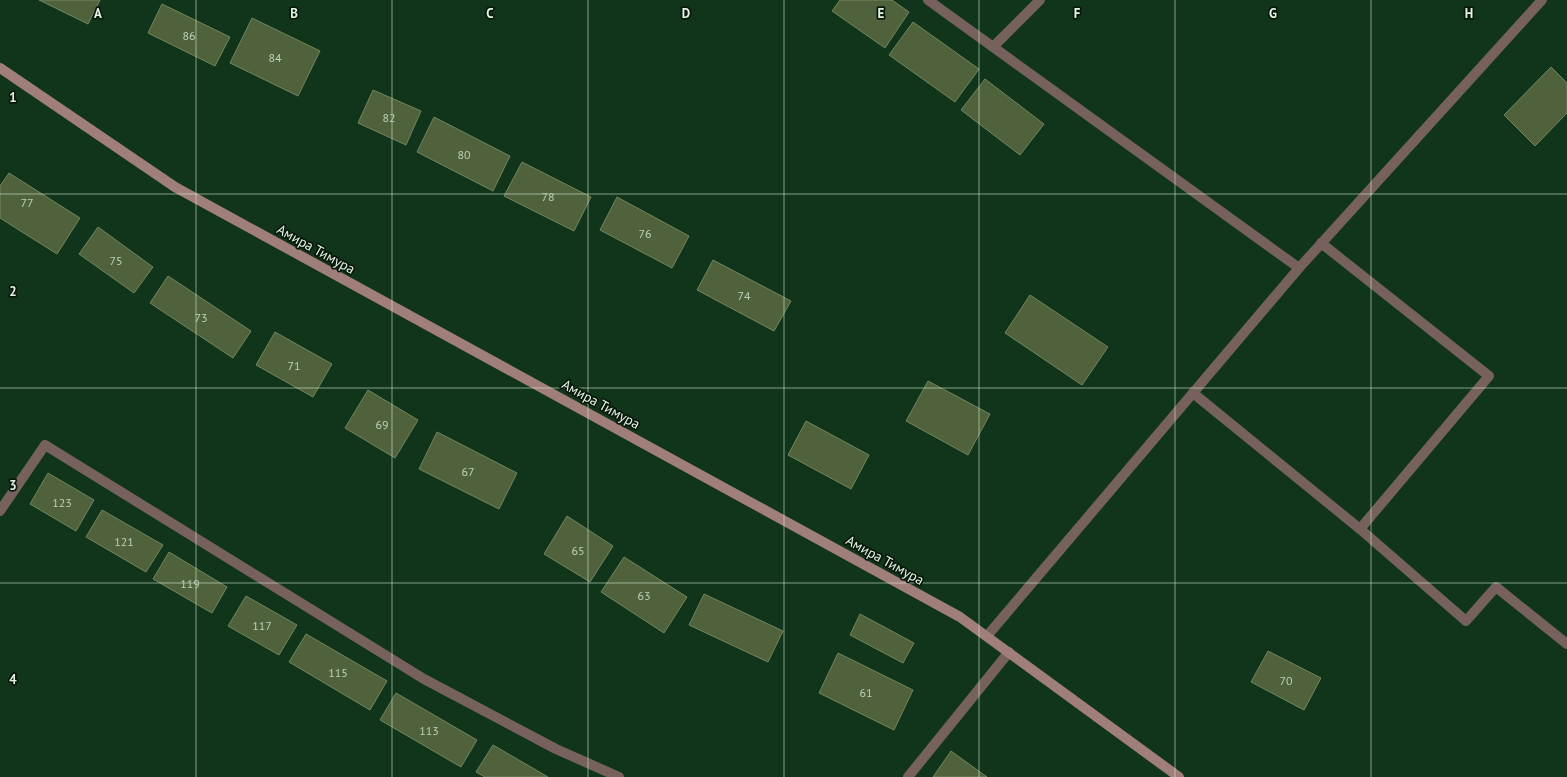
<svg xmlns="http://www.w3.org/2000/svg" width="1567" height="777" font-family="'PT Sans',sans-serif">
<style>
.building{fill:#50623c;stroke:#72855d}
.lines{fill:none;stroke-linecap:round;stroke-linejoin:round}
.street{stroke:#76615d;stroke-width:10}
.secondary{stroke:#a07e79;stroke-width:10}
.grid{fill:none;stroke:#e0f4e3;stroke-width:1;stroke-opacity:0.55}
.labels{text-anchor:middle;dominant-baseline:central;stroke-width:3.5;stroke-linejoin:round;paint-order:stroke}
.number-label{font-size:12px;fill:#bcd0b9}
.street-label{font-size:14px;fill:#e0f4e3;stroke:#0a180c}
.grid-label{font-size:13px;text-anchor:middle;font-weight:bold;fill:#e0f4e3;stroke:#0a180c;stroke-width:3.5;stroke-linejoin:round;paint-order:stroke}
</style>
<rect width="100%" height="100%" fill="#11351a"/>
<g class="building">
<polygon points="39,0 100,0 88,24"/>
<polygon points="840,0 892,0 909,12 885,48 832,11"/>
<polygon points="162,4 230,37 215,66 148,33"/>
<polygon points="252,18 320,51 298,96 230,63"/>
<polygon points="913,22 979,69 955,102 889,55"/>
<polygon points="1551,67 1567,83 1567,113 1535,146 1504,115"/>
<polygon points="985,79 1044,124 1020,155 961,110"/>
<polygon points="373,90 421,111 406,145 358,123"/>
<polygon points="434,117 510,156 493,191 417,152"/>
<polygon points="522,162 591,197 574,231 504,196"/>
<polygon points="9,173 80,218 57,254 0,218 0,186"/>
<polygon points="617,197 689,236 672,268 600,230"/>
<polygon points="98,227 153,267 134,293 79,254"/>
<polygon points="713,260 791,301 774,331 697,290"/>
<polygon points="168,276 251,331 233,358 150,303"/>
<polygon points="1030,295 1108,347 1082,385 1005,333"/>
<polygon points="275,332 332,364 313,397 256,365"/>
<polygon points="928,381 990,414 968,455 906,421"/>
<polygon points="368,390 418,420 395,458 345,428"/>
<polygon points="806,421 869,455 851,489 788,455"/>
<polygon points="437,432 517,473 499,509 419,469"/>
<polygon points="48,473 94,500 76,531 30,504"/>
<polygon points="102,510 163,545 146,572 86,537"/>
<polygon points="567,516 613,546 590,582 544,554"/>
<polygon points="169,552 227,587 212,613 153,579"/>
<polygon points="624,557 687,597 664,633 601,592"/>
<polygon points="704,594 783,631 768,662 689,625"/>
<polygon points="246,596 297,625 279,655 228,626"/>
<polygon points="860,614 914,643 903,663 850,635"/>
<polygon points="306,634 387,681 370,710 289,662"/>
<polygon points="1268,651 1321,678 1304,710 1251,682"/>
<polygon points="838,653 913,690 894,730 819,693"/>
<polygon points="396,693 477,740 461,767 380,720"/>
<polygon points="493,745 548,777 485,777 476,772"/>
<polygon points="951,751 987,777 933,777"/>
</g>
<g class="lines">
<g class="street">
<polyline points="928,0 1299,268"/>
<polyline points="993,47 1040,0"/>
<polyline points="1321,243 1489,376 1360,529 1466,621 1496,587 1567,644"/>
<polyline points="1193,393 1360,529"/>
<polyline points="0,511 45,445 424,679 556,749 619,777"/>
<polyline points="987,636 1299,268 1542,0"/>
<polyline points="908,777 1009,652"/>
</g>
<polyline class="secondary" points="0,68 175,187 960,617 1179,777"/>
</g>
<path class="grid" d="M 196,0 L 196,777M 392,0 L 392,777M 588,0 L 588,777M 784,0 L 784,777M 979,0 L 979,777M 1175,0 L 1175,777M 1371,0 L 1371,777M 0,194 L 1567,194M 0,388 L 1567,388M 0,583 L 1567,583"/>
<g class="labels">
<g class="number-label">
<text x="189" y="35">86</text>
<text x="275" y="57">84</text>
<text x="389" y="117">82</text>
<text x="464" y="154">80</text>
<text x="548" y="196">78</text>
<text x="27" y="202">77</text>
<text x="645" y="233">76</text>
<text x="116" y="260">75</text>
<text x="744" y="295">74</text>
<text x="201" y="317">73</text>
<text x="294" y="365">71</text>
<text x="382" y="424">69</text>
<text x="468" y="471">67</text>
<text x="62" y="502">123</text>
<text x="124" y="541">121</text>
<text x="578" y="550">65</text>
<text x="190" y="583">119</text>
<text x="644" y="595">63</text>
<text x="262" y="625">117</text>
<text x="338" y="672">115</text>
<text x="1286" y="680">70</text>
<text x="866" y="692">61</text>
<text x="429" y="730">113</text>
</g>
<g class="street-label">
<text transform="translate(316 249) rotate(29)">Амира Тимура</text>
<text transform="translate(601 404) rotate(29)">Амира Тимура</text>
<text transform="translate(885 560) rotate(29)">Амира Тимура</text>
</g>
</g>
<g class="grid-label">
<text x="98" y="18">A</text>
<text x="294" y="18">B</text>
<text x="490" y="18">C</text>
<text x="686" y="18">D</text>
<text x="881" y="18">E</text>
<text x="1077" y="18">F</text>
<text x="1273" y="18">G</text>
<text x="1469" y="18">H</text>
<text x="13" y="102">1</text>
<text x="13" y="296">2</text>
<text x="13" y="490">3</text>
<text x="13" y="684">4</text>
</g>
</svg>
